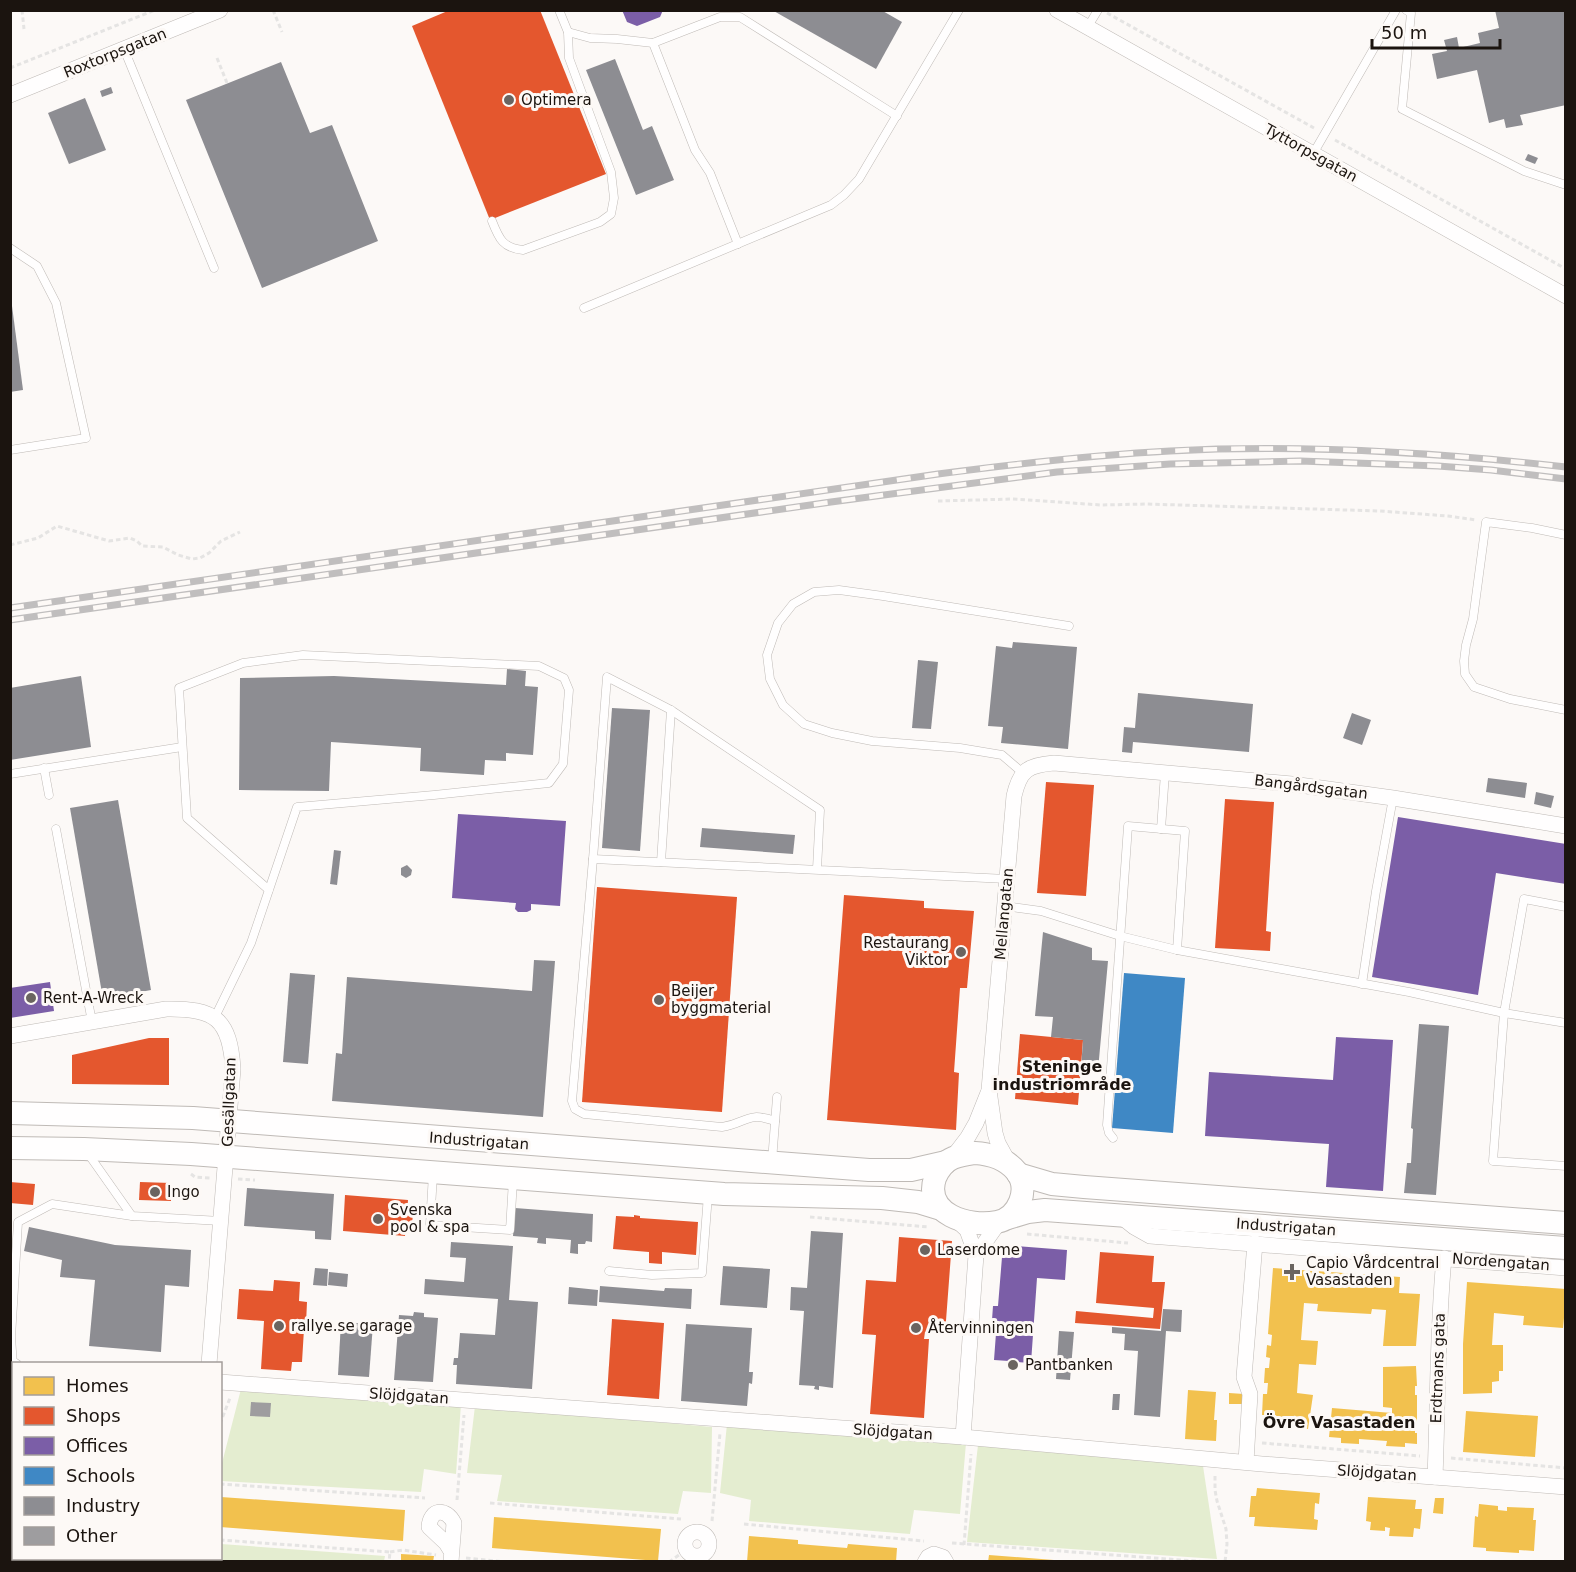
<svg xmlns="http://www.w3.org/2000/svg" width="1576" height="1572" font-family="'DejaVu Sans',sans-serif">
<style>
.green{fill:#e4edd0}
.homes{fill:#f2c14e}
.shops{fill:#e4572e}
.offices{fill:#7b5ea7}
.schools{fill:#3f88c5}
.industry{fill:#8d8d92}
.building{fill:#9e9d9f}
.lines{fill:none;stroke-linecap:round;stroke-linejoin:round}
.service-casing{stroke:#bfbab6;stroke-width:9}
.minor-casing{stroke:#bfbab6;stroke-width:16}
.secondary-casing{stroke:#bfbab6;stroke-width:24}
.path{stroke:#e5e4e3;stroke-width:3;stroke-dasharray:4.5 3;stroke-linecap:butt}
.service{stroke:#fffefe;stroke-width:8}
.minor{stroke:#fffefe;stroke-width:15}
.secondary{stroke:#fffefe;stroke-width:22}
.rail-casing{stroke:#c0bebe;stroke-width:7}
.rail{stroke:#fdf9f6;stroke-width:4.5;stroke-dasharray:14;stroke-linecap:butt}
.poi-dot{fill:#6a6460;stroke:#fdf9f6;stroke-width:2}
.labels{text-anchor:middle;dominant-baseline:central;stroke-width:6;stroke-linejoin:round;paint-order:stroke}
.street-label{font-size:15px;fill:#1b140f;stroke:#fdf9f6}
.poi-label{font-size:15px;fill:#1b140f;stroke:#fdf9f6;text-anchor:start}
.neighbourhood-label{font-size:16px;font-weight:bold;fill:#1b140f;stroke:#fdf9f6}
</style>
<rect width="100%" height="100%" fill="#fcf9f7"/>
<g class="green">
<polygon points="241,1389 461,1404 456,1474 424,1469 421,1492 221,1481 221,1467"/>
<polygon points="475,1406 712,1427 711,1493 683,1491 678,1514 497,1501 502,1475 467,1473"/>
<polygon points="727,1424 966,1443 960,1514 914,1510 910,1534 749,1521 751,1500 720,1493"/>
<polygon points="978,1445 1203,1466 1217,1559 967,1542"/>
<polygon points="221,1544 385,1556 384,1561 188,1561 188,1559 220,1558"/>
</g>
<g class="homes">
<polygon points="1273,1268 1400,1277 1399,1293 1420,1294 1416,1346 1383,1346 1386,1310 1372,1309 1371,1314 1317,1311 1318,1304 1304,1303 1301,1340 1318,1341 1316,1365 1299,1364 1297,1393 1313,1395 1308,1429 1299,1427 1300,1423 1290,1422 1290,1425 1267,1422 1268,1415 1262,1415 1263,1394 1267,1394 1268,1383 1264,1383 1265,1368 1269,1368 1270,1358 1266,1357 1267,1345 1271,1346 1272,1335 1268,1334"/>
<polygon points="1467,1282 1566,1289 1566,1319 1564,1318 1563,1328 1523,1325 1524,1316 1494,1313 1492,1345 1503,1345 1503,1371 1499,1371 1499,1381 1492,1382 1492,1393 1463,1394 1463,1344"/>
<polygon points="1416,1366 1417,1386 1415,1386 1415,1395 1417,1395 1417,1424 1415,1424 1415,1433 1417,1433 1417,1444 1405,1443 1405,1447 1386,1446 1387,1441 1359,1439 1359,1444 1341,1443 1341,1438 1329,1437 1332,1408 1392,1413 1392,1408 1383,1407 1383,1367"/>
<polygon points="1188,1390 1216,1392 1214,1420 1217,1420 1216,1441 1185,1439"/>
<polygon points="1229,1393 1244,1394 1244,1404 1229,1404"/>
<polygon points="1466,1411 1538,1416 1535,1457 1463,1452"/>
<polygon points="1257,1488 1320,1493 1319,1504 1315,1503 1314,1519 1318,1520 1317,1530 1254,1526 1255,1517 1249,1517 1251,1496 1256,1496"/>
<polygon points="221,1497 405,1510 403,1541 220,1527"/>
<polygon points="1368,1497 1416,1500 1415,1509 1422,1509 1420,1529 1414,1528 1413,1537 1389,1536 1390,1528 1385,1527 1385,1531 1370,1530 1371,1522 1366,1521"/>
<polygon points="1435,1498 1444,1498 1443,1514 1433,1513"/>
<polygon points="1479,1504 1498,1506 1498,1510 1507,1511 1507,1507 1534,1508 1533,1520 1536,1520 1534,1551 1519,1550 1519,1553 1486,1551 1486,1548 1473,1547 1475,1516 1478,1517"/>
<polygon points="10,1508 14,1508 14,1558 15,1558 15,1562 10,1562"/>
<polygon points="494,1517 661,1529 658,1561 492,1548"/>
<polygon points="749,1536 798,1540 798,1544 847,1548 848,1544 897,1548 896,1562 747,1562"/>
<polygon points="401,1554 434,1556 433,1562 401,1562"/>
<polygon points="989,1555 1054,1560 1054,1562 988,1562"/>
<rect x="66" y="1558" width="30" height="4"/>
</g>
<g class="shops">
<polygon points="450,10 540,10 606,174 490,220 412,26"/>
<polygon points="1046,782 1094,785 1086,896 1037,893"/>
<polygon points="1225,799 1274,802 1266,931 1271,932 1270,951 1215,948"/>
<polygon points="597,887 737,897 722,1112 582,1102"/>
<polygon points="844,895 924,901 924,908 974,911 967,988 960,988 954,1072 959,1073 956,1130 827,1120"/>
<polygon points="1020,1034 1083,1040 1078,1105 1015,1099"/>
<polygon points="149,1038 169,1038 169,1085 72,1084 72,1055"/>
<polygon points="10,1182 35,1184 33,1205 10,1203"/>
<polygon points="140,1182 171,1183 171,1201 139,1200"/>
<polygon points="345,1195 408,1200 407,1214 413,1214 412,1224 406,1223 405,1236 343,1231"/>
<polygon points="634,1215 640,1216 640,1218 698,1222 696,1255 662,1252 662,1264 649,1263 649,1252 613,1249 616,1216 634,1217"/>
<polygon points="899,1237 952,1241 945,1334 925,1332 924,1339 929,1339 924,1418 870,1414 876,1335 862,1334 866,1280 896,1282"/>
<polygon points="1100,1252 1154,1256 1152,1282 1165,1282 1160,1329 1075,1323 1076,1311 1153,1318 1154,1308 1096,1303"/>
<polygon points="274,1280 300,1282 299,1301 307,1302 306,1324 295,1324 294,1328 304,1329 302,1362 292,1362 291,1371 261,1369 264,1321 237,1319 239,1289 273,1291"/>
<polygon points="612,1319 664,1323 659,1399 607,1395"/>
</g>
<g class="offices">
<polygon points="622,10 663,10 660,17 637,26 627,22"/>
<polygon points="458,814 566,821 560,906 531,904 531,910 527,912 518,912 515,909 516,903 452,898"/>
<polygon points="1398,817 1566,844 1566,884 1496,873 1478,995 1372,977"/>
<polygon points="50,982 54,1011 10,1018 10,988"/>
<polygon points="1336,1037 1393,1040 1383,1191 1326,1187 1329,1144 1205,1136 1209,1072 1333,1080"/>
<polygon points="1003,1245 1067,1250 1065,1280 1037,1278 1031,1363 1016,1362 1016,1365 1013,1365 1008,1364 1009,1361 994,1360 997,1320 992,1320 993,1306 998,1306"/>
</g>
<polygon class="schools" points="1124,973 1185,978 1173,1133 1112,1128"/>
<g class="industry">
<polygon points="772,10 881,10 902,22 876,69"/>
<polygon points="1495,10 1566,10 1566,105 1520,115 1523,125 1506,128 1504,119 1489,123 1477,70 1437,79 1432,54 1447,51 1444,40 1457,37 1459,48 1480,43 1478,33 1499,28"/>
<polygon points="615,59 643,130 652,126 674,180 636,195 586,70"/>
<polygon points="281,62 310,133 332,125 378,241 262,288 186,100"/>
<polygon points="111,87 113,93 102,97 100,91"/>
<polygon points="85,98 106,150 69,164 48,113"/>
<polygon points="1528,154 1538,158 1535,164 1525,160"/>
<polygon points="12,306 23,390 10,392 10,307"/>
<polygon points="1013,642 1077,647 1068,749 1001,743 1003,727 988,726 996,646 1012,648"/>
<polygon points="918,660 938,662 931,729 912,728"/>
<polygon points="507,669 526,671 525,686 538,687 533,755 506,753 506,761 485,760 484,775 420,771 421,748 331,742 329,791 239,790 240,678 334,676 506,685"/>
<polygon points="81,676 91,747 10,760 10,688"/>
<polygon points="1138,693 1253,704 1249,752 1133,742 1132,753 1122,752 1124,727 1135,728"/>
<polygon points="612,708 650,710 640,851 602,848"/>
<polygon points="1352,713 1371,720 1362,745 1343,738"/>
<polygon points="1488,778 1527,783 1525,798 1486,792"/>
<polygon points="1536,792 1554,796 1551,808 1534,804"/>
<polygon points="118,800 151,990 103,999 70,808"/>
<polygon points="702,828 795,835 793,854 700,847"/>
<polygon points="334,850 341,851 337,885 330,884"/>
<polygon points="407,865 412,870 411,875 406,878 401,875 401,868"/>
<polygon points="1043,932 1092,948 1092,960 1108,961 1098,1070 1081,1069 1083,1040 1051,1037 1053,1017 1035,1016"/>
<polygon points="534,960 555,961 543,1117 332,1101 336,1053 342,1054 347,977 532,991"/>
<polygon points="290,973 315,975 308,1064 283,1062"/>
<polygon points="1419,1024 1449,1026 1436,1195 1404,1193 1407,1163 1411,1163 1413,1129 1411,1128"/>
<polygon points="247,1188 334,1194 331,1240 315,1239 315,1231 244,1226"/>
<polygon points="515,1208 593,1214 592,1242 586,1241 585,1244 578,1244 578,1254 570,1253 571,1240 546,1238 546,1244 537,1243 538,1238 513,1236"/>
<polygon points="29,1227 115,1245 191,1250 189,1287 165,1285 161,1352 89,1346 95,1280 60,1277 62,1260 24,1251"/>
<polygon points="811,1231 843,1233 833,1388 819,1386 819,1390 814,1389 815,1386 799,1385 804,1311 790,1310 791,1287 807,1288"/>
<polygon points="451,1242 513,1246 509,1300 538,1302 532,1389 456,1384 457,1365 453,1365 454,1358 458,1358 460,1333 495,1335 498,1299 424,1294 425,1279 464,1282 466,1258 450,1257"/>
<polygon points="723,1266 770,1269 767,1308 720,1305"/>
<polygon points="315,1268 328,1269 327,1286 313,1285"/>
<polygon points="329,1272 348,1274 347,1287 328,1285"/>
<polygon points="600,1286 664,1291 665,1288 692,1289 691,1309 599,1302"/>
<polygon points="569,1287 598,1290 597,1306 568,1304"/>
<polygon points="1163,1309 1182,1310 1181,1332 1166,1331 1160,1417 1134,1415 1138,1351 1124,1350 1125,1334 1112,1333 1112,1327 1161,1331"/>
<polygon points="414,1312 424,1313 424,1317 438,1318 433,1382 394,1380 399,1315 413,1316"/>
<polygon points="341,1322 373,1324 369,1377 338,1375"/>
<polygon points="686,1324 752,1328 749,1372 753,1372 752,1384 749,1383 747,1406 681,1401"/>
<polygon points="1059,1331 1074,1332 1070,1380 1056,1379"/>
<polygon points="1113,1394 1120,1394 1119,1410 1112,1410"/>
</g>
<polygon class="building" points="251,1402 271,1403 270,1417 250,1416"/>
<g class="lines">
<g class="service-casing">
<g id="service">
<polyline points="1406,10 1411,13 1402,109 1524,171 1566,185"/>
<polyline points="1087,28 1098,10"/>
<polyline points="568,32 590,38 617,39 653,43 720,17 740,17 897,116"/>
<polyline points="653,43 695,150 710,173 738,244"/>
<polyline points="124,49 214,268"/>
<polyline points="1313,154 1396,10"/>
<path d="M 492,221 C 499,239 503,248 523,250 L 600,222 L 611,214 L 614,198 L 611,172 L 569,58 L 568,32 L 559,10"/>
<polyline points="10,248 37,266 56,303 86,438 10,450"/>
<polyline points="584,308 831,205 844,195 859,179 959,10"/>
<polyline points="1566,535 1532,528 1486,522 1473,619 1466,645 1464,661 1465,674 1474,687 1510,699 1566,710"/>
<polyline points="44,768 49,795"/>
<polyline points="1023,773 1002,755 960,748 872,741 832,733 804,724 783,705 770,679 767,655 778,623 793,604 814,592 839,590 883,596 1069,626"/>
<polyline points="10,774 182,747"/>
<polyline points="56,829 92,1022"/>
<polyline points="1161,829 1165,773"/>
<path d="M 593,859 L 572,1101 L 575,1109 L 584,1114 L 722,1127 C 748,1123 746,1111 775,1121"/>
<polyline points="661,862 671,710"/>
<path d="M 817,869 L 820,810 L 671,710 L 607,677 L 593,859 C 731,865 869,872 1007,879"/>
<polyline points="1004,906 1041,911 1120,936 1177,950 1409,992 1504,1013 1566,1023"/>
<polyline points="1566,907 1524,899 1504,1013 1493,1161 1566,1166"/>
<polyline points="1362,984 1376,891 1393,798"/>
<polyline points="215,1017 251,943 297,807 434,795 549,783 563,764 569,690 564,678 539,666 303,655 243,663 179,688 187,818 269,890"/>
<polyline points="1113,1138 1109,1133 1107,1125 1128,826 1185,831 1177,950"/>
<polyline points="89,1155 132,1216"/>
<polyline points="772,1161 777,1097"/>
<polyline points="433,1174 430,1225 510,1230 513,1180"/>
<polyline points="609,1271 652,1275 702,1273 708,1195"/>
<polyline points="13,1366 11,1337 18,1222 52,1204 132,1216 221,1221"/>
<polyline points="25,1562 25,1558"/>
<polyline points="58,1562 58,1558"/>
</g>
</g>
<g class="minor-casing">
<g id="minor">
<polyline points="1057,10 1566,296"/>
<polyline points="10,95 220,10"/>
<path d="M 10,1036 L 166,1009 C 215,1008 230,1019 233,1069 L 209,1364"/>
<polyline points="952,1158 968,1137 976,1123 988,1093"/>
<path d="M 1009,1163 L 998,1143 L 995,1133 L 989,1090 L 1014,796 C 1020,770 1028,765 1054,763 L 1292,784 L 1393,798 L 1566,826"/>
<polyline points="1119,1215 1134,1227 1150,1236 1566,1268"/>
<polyline points="955,1219 967,1230 976,1255 963,1437"/>
<polyline points="976,1255 1000,1221"/>
<polyline points="10,1366 14,1366"/>
<polyline points="220,1382 963,1437 1262,1464 1566,1487"/>
<polyline points="1246,1462 1250,1394 1244,1377 1255,1243"/>
<path d="M 1435,1477 C 1438,1404 1437,1331 1444,1258"/>
<circle cx="697" cy="1544" r="12"/>
<polyline points="166,1562 167,1558"/>
<path d="M 451,1562 L 454,1523 C 446,1507 430,1509 429,1527 L 446,1543 L 451,1551"/>
<polyline points="925,1562 928,1557 934,1554 943,1557 946,1562"/>
</g>
</g>
<g class="secondary-casing">
<g id="secondary">
<polyline points="10,1113 193,1118 869,1170 911,1170 946,1162"/>
<polyline points="10,1148 84,1149 191,1154 724,1194 882,1198 918,1202 941,1209"/>
<path d="M 975,1153 C 991,1154 1006,1159 1016,1171 C 1031,1189 1018,1218 997,1222 C 969,1228 923,1214 935,1178 C 938,1170 945,1161 953,1158 C 960,1155 968,1154 975,1153 Z"/>
<polyline points="1018,1174 1052,1184 1084,1187 1566,1223"/>
<polyline points="1008,1218 1028,1212 1045,1210 1566,1248"/>
</g>
</g>
<g class="path">
<polyline points="22,10 24,29"/>
<polyline points="273,10 282,32"/>
<polyline points="1107,13 1314,128"/>
<polyline points="217,58 227,83"/>
<polyline points="10,68 155,10"/>
<polyline points="1335,140 1566,269"/>
<polyline points="938,501 1013,499 1101,505 1146,504 1380,511 1448,516 1476,520"/>
<polyline points="10,545 38,538 57,526 109,541 130,538 137,541 142,546 163,547 178,555 192,559 200,558 209,553 221,541 240,532"/>
<polyline points="191,1174 195,1177 210,1178"/>
<polyline points="238,1179 255,1180"/>
<polyline points="810,1217 929,1227"/>
<polyline points="1027,1234 1128,1243"/>
<polyline points="220,1424 230,1398"/>
<polyline points="1262,1443 1420,1456"/>
<polyline points="1451,1458 1566,1468"/>
<polyline points="1215,1476 1215,1490 1217,1501 1226,1529 1227,1544 1225,1562"/>
<polyline points="220,1484 425,1498"/>
<polyline points="457,1500 464,1415"/>
<polyline points="490,1503 681,1519"/>
<polyline points="712,1521 720,1433"/>
<polyline points="744,1524 924,1541"/>
<polyline points="220,1540 390,1552 389,1562"/>
<polyline points="952,1543 1208,1562"/>
<polyline points="964,1545 971,1454"/>
<polyline points="390,1552 403,1550 436,1555"/>
<polyline points="105,1558 105,1562"/>
<polyline points="466,1558 505,1562"/>
<polyline points="118,1562 118,1558"/>
<polyline points="669,1562 686,1550"/>
</g>
<use href="#service" class="service"/>
<use href="#minor" class="minor"/>
<use href="#secondary" class="secondary"/>
<g class="rail-casing">
<g id="rail">
<path d="M 10,608 L 938,474 C 1015,464 1092,455 1170,451 C 1302,444 1434,452 1566,467"/>
<polyline points="10,620 831,502 1057,472 1170,464 1300,461 1438,466 1491,470 1566,479"/>
</g>
</g>
<use href="#rail" class="rail"/>
</g>
<g class="poi-dot">
<circle cx="509" cy="100" r="6"/>
<circle cx="961" cy="952" r="6"/>
<circle cx="31" cy="998" r="6"/>
<circle cx="659" cy="1000" r="6"/>
<circle cx="155" cy="1192" r="6"/>
<circle cx="378" cy="1219" r="6"/>
<circle cx="925" cy="1250" r="6"/>
<path d="M1289 1263h6v6h6v6h-6v6h-6v-6h-6v-6h6z"/>
<circle cx="279" cy="1326" r="6"/>
<circle cx="916" cy="1328" r="6"/>
<circle cx="1013" cy="1365" r="6"/>
</g>
<g class="labels">
<g class="street-label">
<text transform="translate(115 53) rotate(-22)">Roxtorpsgatan</text>
<text transform="translate(1311 153) rotate(29)">Tyttorpsgatan</text>
<text transform="translate(1311 787) rotate(7)">Bangårdsgatan</text>
<text transform="translate(1004 914) rotate(-85)">Mellangatan</text>
<text transform="translate(229 1102) rotate(-88)">Gesällgatan</text>
<text transform="translate(479 1141) rotate(4)">Industrigatan</text>
<text transform="translate(1286 1227) rotate(4)">Industrigatan</text>
<text transform="translate(1501 1262) rotate(4)">Nordengatan</text>
<text transform="translate(1438 1368) rotate(-88)">Erdtmans gata</text>
<text transform="translate(409 1396) rotate(4)">Slöjdgatan</text>
<text transform="translate(893 1432) rotate(4)">Slöjdgatan</text>
<text transform="translate(1377 1473) rotate(4)">Slöjdgatan</text>
</g>
<g class="poi-label">
<text x="521" y="100">Optimera</text>
<text x="949" y="943" text-anchor="end">Restaurang<tspan x="949" dy="17">Viktor</tspan></text>
<text x="671" y="991">Beijer<tspan x="671" dy="17">byggmaterial</tspan></text>
<text x="43" y="998">Rent-A-Wreck</text>
<text x="167" y="1192">Ingo</text>
<text x="390" y="1210">Svenska<tspan x="390" dy="17">pool &amp; spa</tspan></text>
<text x="937" y="1250">Laserdome</text>
<text x="1306" y="1263">Capio Vårdcentral<tspan x="1306" dy="17">Vasastaden</tspan></text>
<text x="291" y="1326">rallye.se garage</text>
<text x="928" y="1328">Återvinningen</text>
<text x="1025" y="1365">Pantbanken</text>
</g>
<g class="neighbourhood-label">
<text x="1062" y="1066">Steninge<tspan x="1062" dy="18">industriområde</tspan></text>
<text x="1339" y="1422">Övre Vasastaden</text>
</g>
</g>
<rect width="1576" height="1572" fill="none" stroke="#1b140f" stroke-width="24"/>
<rect x="12" y="1362" width="210" height="198" fill="#fdf9f6" stroke="#a39d9a" stroke-width="1.5"/>
<rect x="24" y="1377" width="30" height="18" fill="#f2c14e" stroke="#a39d9a" stroke-width="1.5"/>
<text x="66" y="1392" font-size="18" fill="#1b140f">Homes</text>
<rect x="24" y="1407" width="30" height="18" fill="#e4572e" stroke="#a39d9a" stroke-width="1.5"/>
<text x="66" y="1422" font-size="18" fill="#1b140f">Shops</text>
<rect x="24" y="1437" width="30" height="18" fill="#7b5ea7" stroke="#a39d9a" stroke-width="1.5"/>
<text x="66" y="1452" font-size="18" fill="#1b140f">Offices</text>
<rect x="24" y="1467" width="30" height="18" fill="#3f88c5" stroke="#a39d9a" stroke-width="1.5"/>
<text x="66" y="1482" font-size="18" fill="#1b140f">Schools</text>
<rect x="24" y="1497" width="30" height="18" fill="#8d8d92" stroke="#a39d9a" stroke-width="1.5"/>
<text x="66" y="1512" font-size="18" fill="#1b140f">Industry</text>
<rect x="24" y="1527" width="30" height="18" fill="#9e9d9f" stroke="#a39d9a" stroke-width="1.5"/>
<text x="66" y="1542" font-size="18" fill="#1b140f">Other</text>
<path d="M1372 39v9h128v-9" fill="none" stroke="#1b140f" stroke-width="3"/>
<text x="1381" y="39" font-size="18" fill="#1b140f" stroke="#fdf9f6" stroke-width="4.5" paint-order="stroke">50 m</text>
</svg>
